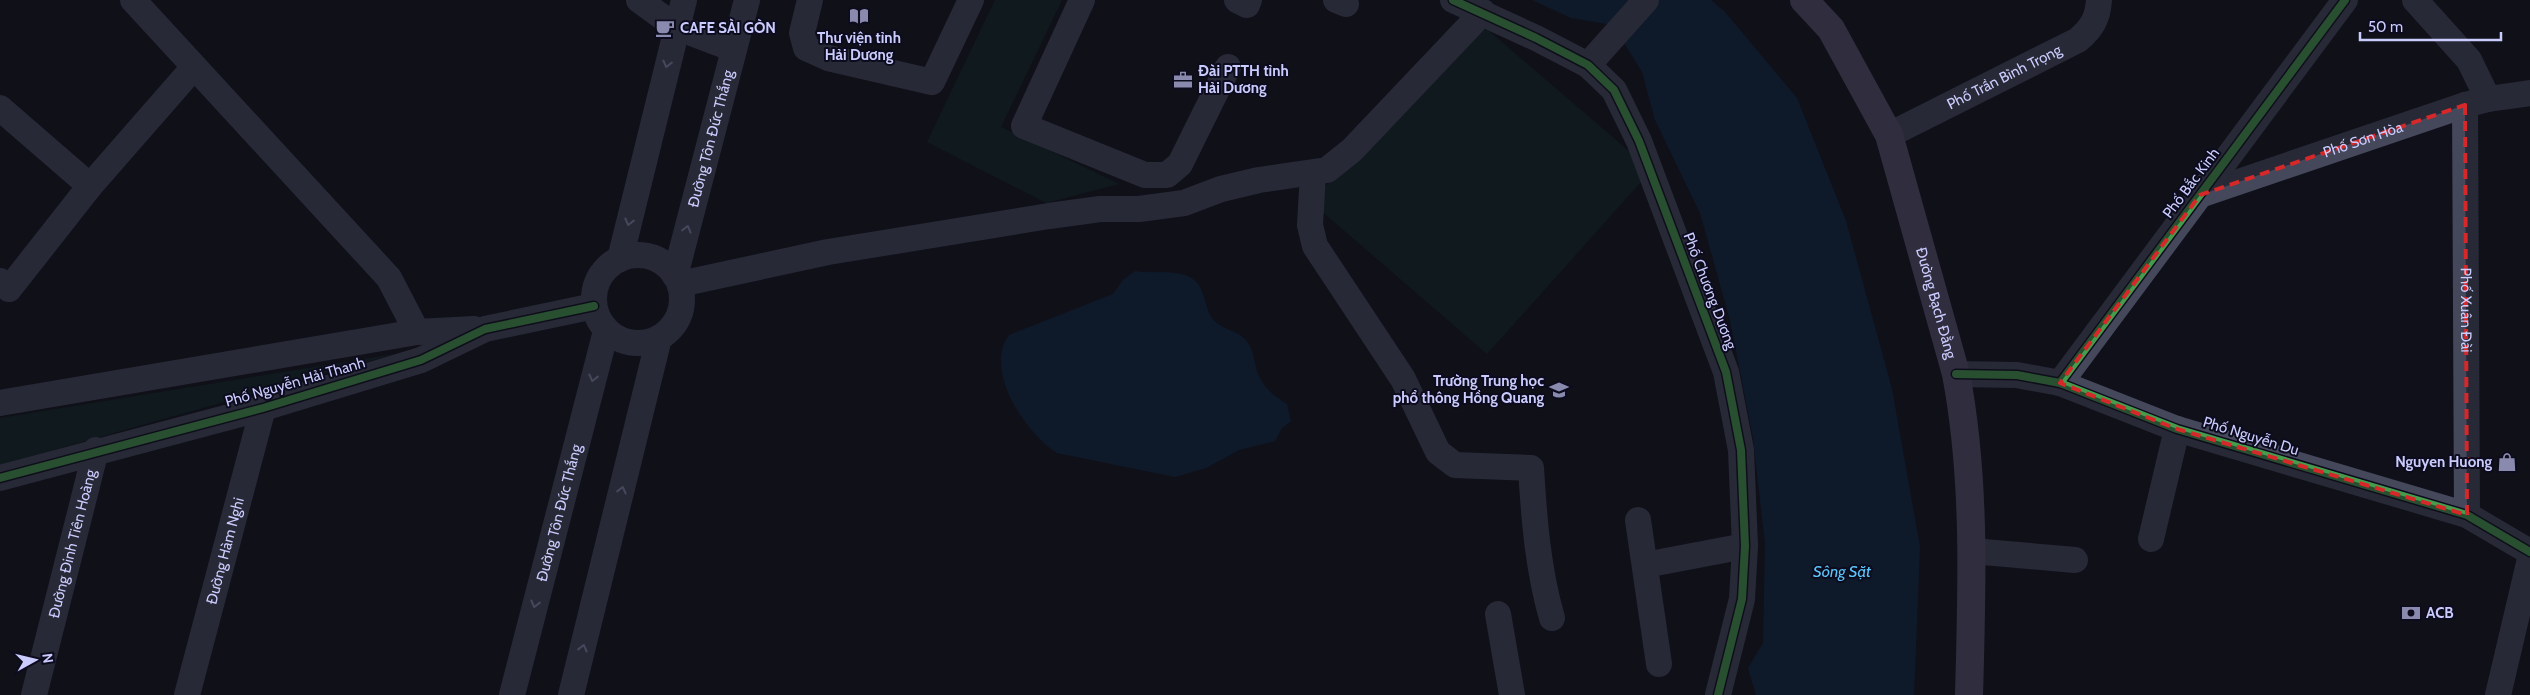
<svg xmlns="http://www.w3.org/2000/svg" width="2530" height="695" font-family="Cabin,sans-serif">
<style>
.green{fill:#102523}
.water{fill:#0d273e}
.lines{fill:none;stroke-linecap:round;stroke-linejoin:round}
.minor{stroke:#45475b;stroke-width:26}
.major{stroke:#57516e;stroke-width:28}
.cycleway-casing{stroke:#0d0c1e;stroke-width:11}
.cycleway{stroke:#469c4c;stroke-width:8}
.oneway{stroke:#888aac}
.marked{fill:none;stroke:#d62828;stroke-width:4;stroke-dasharray:10 6;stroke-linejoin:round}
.labels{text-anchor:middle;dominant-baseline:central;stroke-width:4;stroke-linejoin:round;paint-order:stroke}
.poi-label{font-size:15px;font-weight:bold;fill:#cbccfe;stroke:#0d0c1e;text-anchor:start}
.street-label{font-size:15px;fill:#cbccfe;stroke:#0d0c1e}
.water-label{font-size:16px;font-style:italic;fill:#5bc7fc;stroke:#0d0c1e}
</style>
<rect width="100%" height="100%" fill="#10101a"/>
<g class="green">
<polygon points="995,0 1062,0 1001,127 1119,184 1046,203 927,142"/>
<polygon points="1467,29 1488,30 1630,152 1641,182 1487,354 1311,202"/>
<polygon points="395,354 0,465 0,418"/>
</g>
<g class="water">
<polygon points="1532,0 1711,0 1725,12 1797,98 1846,221 1892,389 1920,547 1914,695 1756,695 1748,668 1763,643 1765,544 1753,438 1730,320 1700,213 1655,120 1642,72 1613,25 1571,18"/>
<path d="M 1135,271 C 1151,274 1169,270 1185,275 C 1204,281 1203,300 1210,315 C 1217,329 1235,329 1245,339 C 1255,350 1253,361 1258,374 C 1264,389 1275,396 1287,404 L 1291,421 L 1282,428 L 1275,441 L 1239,450 L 1206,468 L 1175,477 L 1057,453 C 1026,434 983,370 1009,335 L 1113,294 L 1123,280 Z"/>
</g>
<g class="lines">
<g class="minor">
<polyline points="133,0 389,278 417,332"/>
<polyline points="639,0 676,27 734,49"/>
<polyline points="810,0 802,33 806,48 828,58 932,82 971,0"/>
<polyline points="1082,0 1024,126 1145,175 1167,175 1180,164 1228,67"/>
<polyline points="1237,0 1247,5 1249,0"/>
<polyline points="1336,0 1346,4"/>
<polyline points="1453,0 1536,38 1588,65 1614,90 1639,141 1726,372 1741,450 1745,546 1742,599 1718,695"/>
<polyline points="2415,0 2469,60 2488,99"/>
<polyline points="1588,65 1646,0"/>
<path id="s1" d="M 2465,105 L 2467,515"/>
<polyline points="0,108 90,186"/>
<path id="s2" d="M 1889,135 L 2078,40 C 2092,28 2098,18 2099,0"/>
<path d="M 1313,173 L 1310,225 L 1315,246 L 1403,379 L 1438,452 L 1455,465 L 1531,468 C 1534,518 1538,570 1552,618"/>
<path id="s3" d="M 2200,195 L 2465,105 L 2488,99 L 2530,93"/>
<circle cx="638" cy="299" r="44"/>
<polyline points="620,259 684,0"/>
<path id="s4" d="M 675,276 L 747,0"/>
<polyline points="0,281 9,289 90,186 194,67"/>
<polyline points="680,284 828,252 1049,216 1100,209 1139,209 1184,203 1221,189 1259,180 1327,170 1352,150 1483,12"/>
<polyline points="1956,374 2017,375 2060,383 2177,429 2467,515 2530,552"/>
<polyline points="2060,383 2345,0"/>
<polyline points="0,403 417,332 474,329"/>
<polyline points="0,478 263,408 421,360 485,329 594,306"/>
<polyline points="1638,520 1659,664"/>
<polyline points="2151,539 2177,429"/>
<polyline points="1972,551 2075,560"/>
<polyline points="1645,565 1745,546"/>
<polyline points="1498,614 1512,695"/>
<path id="s5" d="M 34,695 L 96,450"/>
<path id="s6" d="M 187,695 L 263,408"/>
<path id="s7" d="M 512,695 L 606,331"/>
<polyline points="571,695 659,338"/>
<polyline points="2498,695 2530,559"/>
</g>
<path class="major" id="s8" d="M 1804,0 L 1831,29 L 1889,135 L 1956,374 C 1976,480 1972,588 1969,695"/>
<g class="cycleway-casing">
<g id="cycleway">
<polyline points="1453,0 1536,38 1588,65 1614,90 1639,141 1726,372 1741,450 1745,546 1742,599 1718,695"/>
<polyline points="1956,374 2017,375 2060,383 2177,429 2467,515 2530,552"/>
<polyline points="2060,383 2345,0"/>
<polyline points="0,478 263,408 421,360 485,329 594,306"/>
</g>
</g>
<use href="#cycleway" class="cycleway"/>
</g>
<defs><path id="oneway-chevron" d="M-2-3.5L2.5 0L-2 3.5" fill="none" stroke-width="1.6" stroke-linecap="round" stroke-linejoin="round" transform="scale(1.25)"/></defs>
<g class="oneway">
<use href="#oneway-chevron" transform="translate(667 64) rotate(104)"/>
<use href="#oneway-chevron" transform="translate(629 222) rotate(104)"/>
<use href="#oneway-chevron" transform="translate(687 229) rotate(-75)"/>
<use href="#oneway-chevron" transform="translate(593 378) rotate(104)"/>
<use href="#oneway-chevron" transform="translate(622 490) rotate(-76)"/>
<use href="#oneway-chevron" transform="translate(535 604) rotate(104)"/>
<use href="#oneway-chevron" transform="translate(583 648) rotate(-76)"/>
</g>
<path d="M0 0H2530V695H0ZM 2465,105 L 2467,515 L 2177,429 L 2060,383 L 2200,195 Z" fill="#10101a" fill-opacity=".55" fill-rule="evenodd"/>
<path class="marked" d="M 2465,105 L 2467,515 L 2177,429 L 2060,383 L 2200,195 Z"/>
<defs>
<g id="library-bare" transform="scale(1.5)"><path d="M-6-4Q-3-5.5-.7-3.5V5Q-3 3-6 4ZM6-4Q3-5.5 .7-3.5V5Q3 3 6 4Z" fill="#8a8aae" stroke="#0d0c1e" stroke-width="2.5" paint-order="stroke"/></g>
<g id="cafe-bare" transform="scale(1.5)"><path d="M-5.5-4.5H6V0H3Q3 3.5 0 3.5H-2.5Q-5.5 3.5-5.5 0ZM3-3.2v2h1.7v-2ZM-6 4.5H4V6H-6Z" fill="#8a8aae" stroke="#0d0c1e" stroke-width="2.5" paint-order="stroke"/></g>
<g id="office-bare" transform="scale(1.5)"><path d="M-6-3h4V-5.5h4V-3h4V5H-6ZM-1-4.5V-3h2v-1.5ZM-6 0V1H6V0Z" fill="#8a8aae" stroke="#0d0c1e" stroke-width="2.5" paint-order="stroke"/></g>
<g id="school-bare" transform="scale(1.5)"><path d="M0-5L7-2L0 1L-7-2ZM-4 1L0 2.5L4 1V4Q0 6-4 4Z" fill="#8a8aae" stroke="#0d0c1e" stroke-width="2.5" paint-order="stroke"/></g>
<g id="shop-bare" transform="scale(1.5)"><path d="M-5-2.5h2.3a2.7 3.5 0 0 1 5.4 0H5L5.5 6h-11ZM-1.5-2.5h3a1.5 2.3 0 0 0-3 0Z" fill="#8a8aae" stroke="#0d0c1e" stroke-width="2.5" paint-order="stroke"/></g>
<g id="bank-bare" transform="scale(1.5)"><path d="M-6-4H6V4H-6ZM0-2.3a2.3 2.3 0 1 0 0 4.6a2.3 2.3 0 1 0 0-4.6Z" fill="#8a8aae" stroke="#0d0c1e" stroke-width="2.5" paint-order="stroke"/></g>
</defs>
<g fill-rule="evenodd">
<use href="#library-bare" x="859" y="16"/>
<use href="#cafe-bare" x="665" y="28"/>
<use href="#office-bare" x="1183" y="80"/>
<use href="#school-bare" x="1559" y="390"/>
<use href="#shop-bare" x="2507" y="462"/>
<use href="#bank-bare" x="2411" y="613"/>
</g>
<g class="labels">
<g class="poi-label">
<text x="680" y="28">CAFE SÀI GÒN</text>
<text x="859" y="38" text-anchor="middle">Thư viện tỉnh<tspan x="859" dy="17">Hải Dương</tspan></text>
<text x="1198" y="71">Đài PTTH tỉnh<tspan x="1198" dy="17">Hải Dương</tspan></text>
<text x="1544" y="381" text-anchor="end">Trường Trung học<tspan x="1544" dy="17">phổ thông Hồng Quang</tspan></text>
<text x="2492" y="462" text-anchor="end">Nguyen Huong</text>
<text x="2426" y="613">ACB</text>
</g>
<g class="street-label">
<text stroke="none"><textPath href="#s2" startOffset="129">Phố Trần Bình Trọng</textPath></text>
<text stroke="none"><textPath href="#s4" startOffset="142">Đường Tôn Đức Thắng</textPath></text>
<text stroke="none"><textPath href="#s3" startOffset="172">Phố Sơn Hòa</textPath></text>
<text transform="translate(2191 183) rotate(-53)">Phố Bắc Kinh</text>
<text transform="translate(1710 291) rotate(69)">Phố Chương Dương</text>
<text stroke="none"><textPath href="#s8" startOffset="335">Đường Bạch Đằng</textPath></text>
<text stroke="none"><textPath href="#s1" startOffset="205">Phố Xuân Đài</textPath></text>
<text transform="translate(295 382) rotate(-16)">Phố Nguyễn Hải Thanh</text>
<text transform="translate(2251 436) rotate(17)">Phố Nguyễn Du</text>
<text stroke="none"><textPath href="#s7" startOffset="188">Đường Tôn Đức Thắng</textPath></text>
<text stroke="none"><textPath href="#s5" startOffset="156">Đường Đinh Tiên Hoàng</textPath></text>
<text stroke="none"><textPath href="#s6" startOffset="149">Đường Hàm Nghi</textPath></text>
</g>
<g class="water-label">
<text x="1842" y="571">Sông Sặt</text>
</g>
</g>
<g transform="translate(35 660) rotate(82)" stroke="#0d0c1e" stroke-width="4" paint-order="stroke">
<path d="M0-4L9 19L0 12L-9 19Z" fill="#cbccfe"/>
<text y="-8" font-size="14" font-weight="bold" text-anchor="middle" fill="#cbccfe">N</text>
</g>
<path d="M2360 32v8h141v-8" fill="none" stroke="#cbccfe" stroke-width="2.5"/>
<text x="2368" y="32" font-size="15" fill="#cbccfe" stroke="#0d0c1e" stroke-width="4" paint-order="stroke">50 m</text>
</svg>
